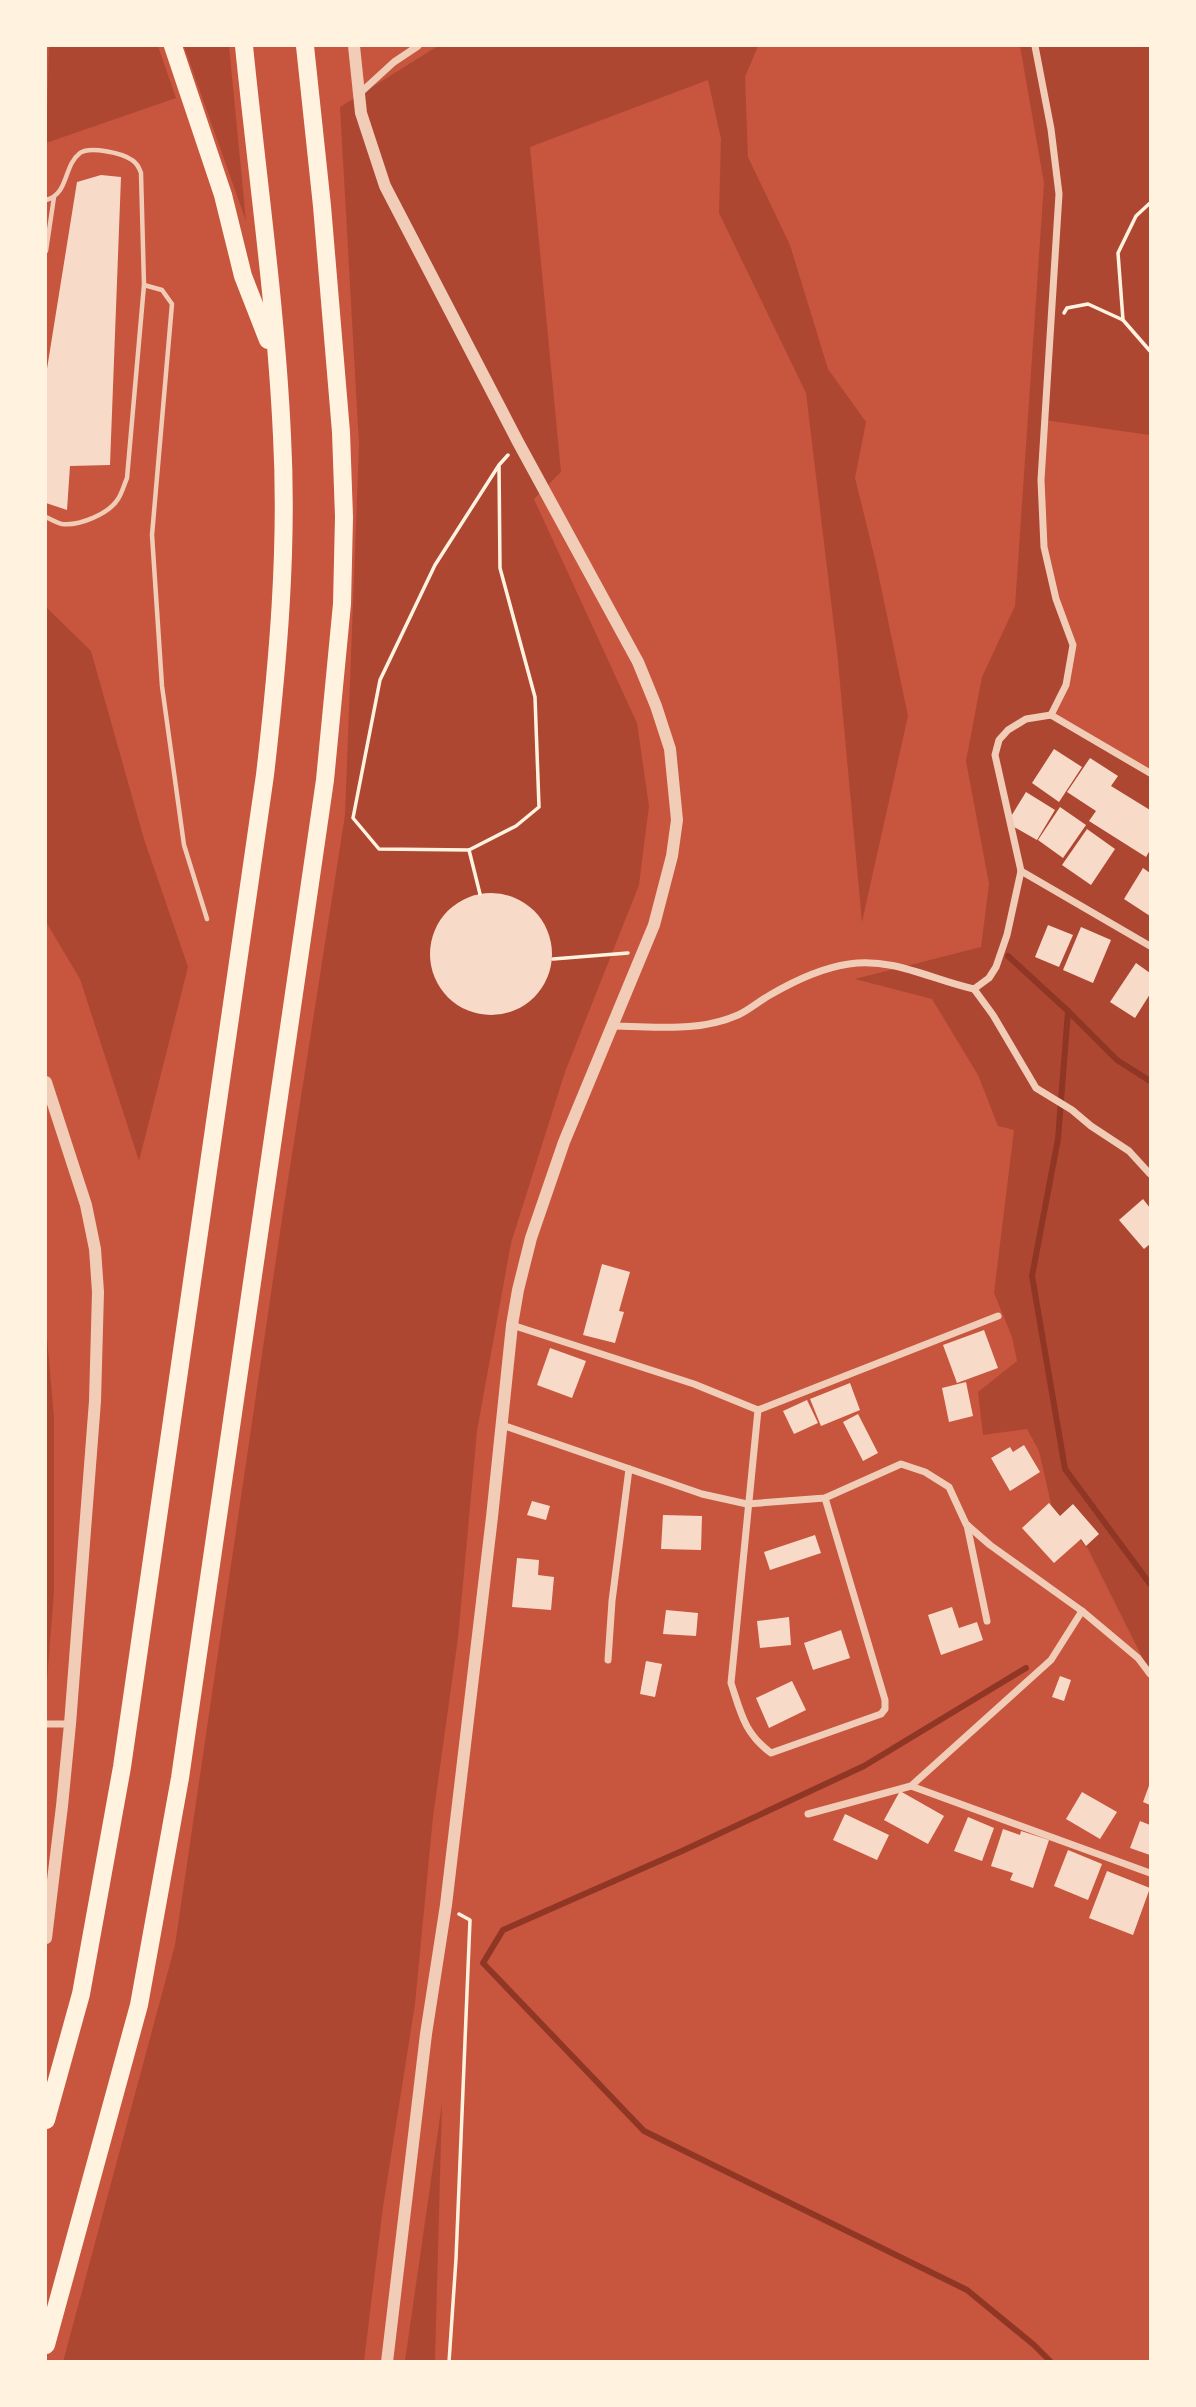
<svg xmlns="http://www.w3.org/2000/svg" width="1196" height="2407" font-family="'Fira Sans',sans-serif">
<style>
.green{fill:#ae4732}
.lines{fill:none;stroke-linecap:round;stroke-linejoin:round}
.stream{stroke:#8f3625;stroke-width:6}
.building{fill:#f7dbc8}
.path{stroke:#fff3e0;stroke-width:3.5}
.service{stroke:#f1ccb7;stroke-width:4.5}
.minor{stroke:#f1ccb7;stroke-width:7}
.tertiary{stroke:#f1ccb7;stroke-width:12}
.motorway{stroke:#fff3e0;stroke-width:18}
</style>
<rect width="100%" height="100%" fill="#c8553d"/>
<g class="green">
<polygon points="49,46 158,46 176,98 46,143"/>
<polygon points="184,46 229,46 246,221"/>
<polygon points="438,46 758,46 745,77 748,157 790,245 828,369 866,422 855,478 876,563 908,716 862,922 837,651 806,393 719,213 721,139 708,80 530,147 561,472 534,499 637,723 649,806 639,885 565,1072 511,1243 477,1431 458,1638 433,1817 415,2004 383,2207 364,2361 63,2362 175,1945 283,1212 345,815 359,445 340,107"/>
<polygon points="1020,46 1150,46 1150,435 1044,420 1044,547 1056,599 1073,645 1066,685 1052,715 1150,773 1150,1673 1088,1549 1052,1508 1039,1451 1027,1429 983,1435 978,1392 1017,1361 1012,1337 994,1293 1014,1130 998,1126 978,1075 932,999 855,979 981,947 989,884 966,761 982,677 1015,606 1044,183"/>
<polygon points="46,607 91,651 144,839 188,967 139,1161 80,979 46,922"/>
<polygon points="46,1326 54,1418 54,1592 46,1693"/>
<polygon points="442,2103 435,2361 405,2361"/>
</g>
<g class="lines">
<g class="stream">
<polyline points="1008,956 1068,1011 1058,1139 1032,1276 1065,1469 1150,1584"/>
<polyline points="1068,1011 1117,1060 1150,1081"/>
<polyline points="1026,1668 864,1766 682,1851 503,1930 483,1963 644,2131 967,2290 1034,2345 1051,2362"/>
</g>
</g>
<g class="building">
<polygon points="101,175 121,177 110,465 70,466 67,510 46,503 46,375 77,182"/>
<polygon points="1054,749 1082,767 1059,802 1032,783"/>
<polygon points="1090,758 1118,776 1111,786 1150,810 1150,850 1146,857 1089,821 1096,811 1067,792"/>
<polygon points="1026,792 1055,810 1037,840 1007,823"/>
<polygon points="1060,807 1086,825 1063,858 1038,840"/>
<polygon points="1087,829 1115,849 1091,885 1062,865"/>
<polygon points="1143,868 1150,873 1150,916 1124,899"/>
<circle cx="491" cy="954" r="61"/>
<polygon points="1048,925 1073,935 1059,967 1035,957"/>
<polygon points="1081,927 1111,940 1093,983 1063,970"/>
<polygon points="1136,963 1150,973 1150,994 1135,1018 1110,1002"/>
<polygon points="1143,1199 1150,1208 1150,1244 1144,1249 1119,1220"/>
<polygon points="602,1264 630,1272 619,1311 624,1312 615,1343 583,1335"/>
<polygon points="984,1330 998,1368 957,1383 943,1345"/>
<polygon points="550,1348 586,1361 572,1398 537,1385"/>
<polygon points="966,1382 973,1416 949,1422 942,1388"/>
<polygon points="850,1383 860,1410 821,1426 810,1399"/>
<polygon points="807,1400 818,1423 794,1434 783,1411"/>
<polygon points="858,1414 878,1453 863,1461 843,1422"/>
<polygon points="1024,1445 1040,1472 1010,1491 991,1458 1010,1447 1013,1452"/>
<polygon points="532,1501 550,1506 546,1520 527,1515"/>
<polygon points="1049,1503 1060,1516 1073,1504 1099,1534 1086,1546 1081,1539 1054,1563 1022,1528"/>
<polygon points="663,1515 702,1516 701,1550 661,1549"/>
<polygon points="815,1535 821,1553 770,1570 764,1552"/>
<polygon points="517,1558 539,1560 538,1575 554,1577 551,1610 512,1607"/>
<polygon points="952,1607 959,1628 977,1622 983,1640 941,1655 928,1615"/>
<polygon points="666,1610 698,1613 696,1636 663,1634"/>
<polygon points="789,1617 791,1645 760,1648 757,1621"/>
<polygon points="841,1630 850,1658 813,1670 804,1643"/>
<polygon points="646,1661 662,1664 655,1697 640,1694"/>
<polygon points="1060,1676 1071,1680 1064,1701 1052,1697"/>
<polygon points="792,1681 806,1710 769,1728 756,1698"/>
<polygon points="1150,1783 1150,1805 1143,1802"/>
<polygon points="900,1791 944,1816 928,1844 884,1820"/>
<polygon points="1082,1792 1117,1812 1100,1839 1066,1819"/>
<polygon points="845,1814 889,1835 877,1860 833,1840"/>
<polygon points="968,1817 994,1828 982,1861 954,1851"/>
<polygon points="1140,1821 1150,1825 1150,1855 1130,1848"/>
<polygon points="1003,1829 1020,1835 1021,1831 1049,1840 1033,1888 1010,1880 1013,1873 991,1866"/>
<polygon points="1068,1850 1102,1864 1088,1900 1054,1886"/>
<polygon points="1107,1871 1150,1888 1133,1935 1089,1918"/>
</g>
<g class="lines">
<g class="path">
<polyline points="1064,313 1067,308 1088,304 1123,320 1150,351"/>
<polyline points="1123,320 1118,253 1136,216 1150,203"/>
<polyline points="499,465 500,568 535,697 539,807 516,826 469,850 379,849 353,818 380,680 435,565 499,465 508,455"/>
<polyline points="469,850 480,894"/>
<polyline points="553,959 628,953"/>
<polyline points="449,2362 456,2259 470,1920 459,1914"/>
</g>
<g class="service">
<path d="M 46,200 C 69,194 63,166 80,153 C 90,146 122,153 132,160 C 137,163 139,167 141,173 L 144,285 L 162,290 L 172,304 L 152,535 L 162,686 L 184,845 L 207,919"/>
<polyline points="46,251 54,197"/>
<path d="M 46,517 C 50,519 57,523 62,524 C 79,526 109,514 118,499 C 122,493 124,485 127,478 L 144,285"/>
</g>
<g class="minor">
<polyline points="1035,46 1051,129 1059,194 1041,480 1044,547 1056,599 1073,645 1066,685 1051,715"/>
<polyline points="359,94 394,62 418,46"/>
<polyline points="1021,871 1150,946"/>
<polyline points="974,989 993,1015 1036,1088 1072,1110 1091,1126 1129,1151 1150,1174"/>
<path d="M 611,1026 C 654,1026 697,1033 738,1015 C 749,1010 759,1001 770,995 C 794,981 821,968 849,964 C 893,957 932,980 974,989 L 989,978 L 996,967 L 1007,935 L 1021,871 L 995,755 L 999,740 L 1008,730 L 1026,719 L 1051,715 L 1150,773"/>
<polyline points="512,1325 694,1384 758,1410"/>
<path d="M 758,1410 L 731,1683 C 741,1713 744,1733 771,1753 L 881,1714 L 885,1709 L 885,1700 L 825,1498"/>
<polyline points="758,1410 998,1316"/>
<polyline points="502,1425 702,1494 747,1504 825,1498 901,1464 925,1472 949,1487 966,1524 990,1545 1082,1611 1138,1658 1150,1674"/>
<polyline points="967,1525 987,1621"/>
<polyline points="608,1660 612,1601 629,1469"/>
<polyline points="46,1724 70,1724"/>
<polyline points="911,1786 1150,1873"/>
<polyline points="808,1814 911,1786 1051,1660 1082,1611"/>
</g>
<g class="tertiary">
<polyline points="354,46 361,113 385,186 518,442 638,662 656,706 670,749 677,820 672,856 654,925 564,1142 531,1238 518,1290 512,1325 492,1517 446,1905 426,2034 387,2362"/>
<polyline points="46,1082 86,1205 95,1249 98,1292 95,1401 70,1724 62,1806 46,1938"/>
</g>
<g class="motorway">
<polyline points="173,46 223,195 243,276 268,340"/>
<path d="M 46,2120 L 81,1994 L 122,1767 L 265,775 C 278,662 288,549 282,436 C 276,306 257,175 244,46"/>
<polyline points="46,2345 139,2005 180,1778 325,780 342,604 344,517 341,432 322,206 305,46"/>
</g>
</g>
<rect width="1196" height="2407" fill="none" stroke="#fff3e0" stroke-width="94"/>
</svg>
